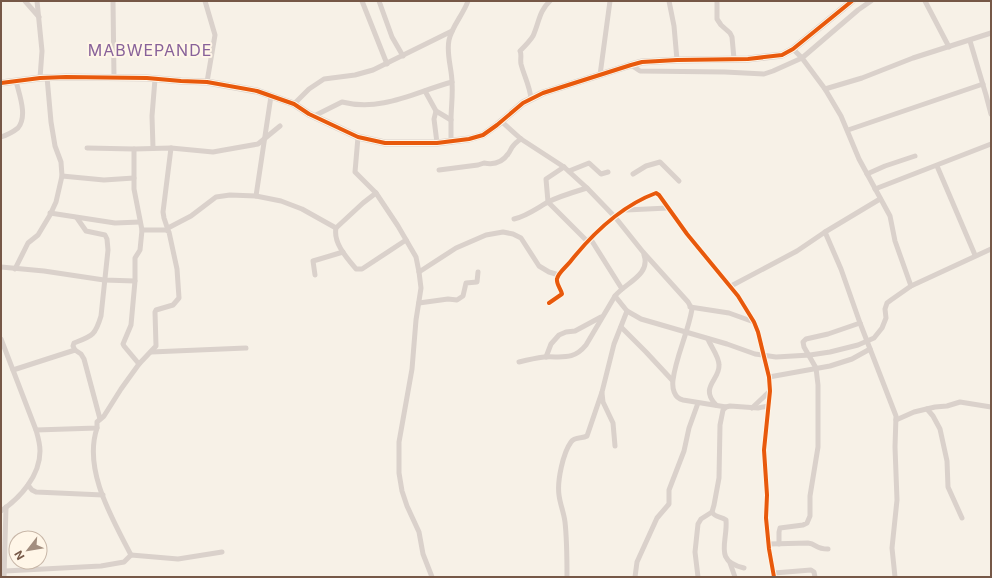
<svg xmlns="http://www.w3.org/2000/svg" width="992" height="578" font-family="Inter,sans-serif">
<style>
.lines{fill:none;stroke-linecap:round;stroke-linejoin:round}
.street{stroke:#dad1cb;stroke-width:5}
.secondary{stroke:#dad1cb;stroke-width:7}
.cycleway-casing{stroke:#fff6e8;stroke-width:6}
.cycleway{stroke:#e8590c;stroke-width:4}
.labels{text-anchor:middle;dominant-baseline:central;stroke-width:4;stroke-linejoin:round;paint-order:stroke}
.quarter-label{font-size:16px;letter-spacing:1px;fill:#88629a;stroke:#fff6e8}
</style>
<rect width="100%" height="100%" fill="#f7f1e7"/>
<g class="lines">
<g class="street">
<polyline points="25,1 39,17"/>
<polyline points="37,1 42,51 40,78"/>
<polyline points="113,1 114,78"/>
<polyline points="205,1 215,35 207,82"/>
<polyline points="362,1 387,64"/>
<polyline points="379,1 392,37 403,56"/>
<polyline points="669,1 674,26 677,60"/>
<polyline points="717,1 717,19 721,25 730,33 732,37 734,59"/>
<polyline points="925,1 949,47"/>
<polyline points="970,41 986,95 991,114"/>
<polyline points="793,49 802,58 825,89 841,116 859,159 890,216 895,241 911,286"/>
<polyline points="631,65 640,71 725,72 764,74 773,71 802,58 858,10 871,1"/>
<polyline points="600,75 610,1"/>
<polyline points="825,89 862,78 913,58 991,33"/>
<polyline points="425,91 436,111 434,119 437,143"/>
<path d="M 531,99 C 530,86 524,76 521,64 C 520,59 522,55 520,51 C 525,46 530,41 533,36 C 539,23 539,11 550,1"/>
<polyline points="294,104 309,89 324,79 355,75 373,70 452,31"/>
<polyline points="436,111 451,120"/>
<path d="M 314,116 L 342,102 C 382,112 415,92 452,82"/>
<path d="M 501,121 L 521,139 L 564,167 L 587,188 L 615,217 L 643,252 L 688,302 L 692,309 C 688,333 676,356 673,380 C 672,388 674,398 683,400 L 726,407"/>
<polyline points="848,130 983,84"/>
<path d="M 1,137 C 7,135 13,132 18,128 C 28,116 19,94 16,81"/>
<polyline points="358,137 355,172 376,193 398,226 416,257 419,272 421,288 416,320 412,369 399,442 399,473 402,491 407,506 419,532 423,554 432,577"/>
<path d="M 451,142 C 451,135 451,127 451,120 C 451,108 453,96 452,83 C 452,69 446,54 449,40 C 452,26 463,15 468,1"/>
<polyline points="87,148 134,149 171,148 213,152 224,150 258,144 280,126"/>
<polyline points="153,148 152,116 155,79"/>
<polyline points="134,149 134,189 142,230 140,250 135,258 135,281 131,325 123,344 124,346 139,364"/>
<polyline points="937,166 975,255"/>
<polyline points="564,167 546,179 548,202 587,241"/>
<path d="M 439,170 L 478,165 L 484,163 C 494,165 502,163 508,154 C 510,152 511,148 513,146 C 515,143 518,141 521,139"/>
<polyline points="569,171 589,163 601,174 608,172"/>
<polyline points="633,174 646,166 660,162 679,181"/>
<polyline points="867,174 885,166 915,156"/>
<polyline points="62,176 104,180 134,178"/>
<polyline points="875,189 991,144"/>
<path d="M 376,193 L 363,203 L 336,228 C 333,243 347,258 356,269 L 362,269 L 406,240"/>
<polyline points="256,196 271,96"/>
<polyline points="626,210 668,208"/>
<polyline points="50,213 115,223 140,222"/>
<path d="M 514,219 C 527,216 537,208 548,202 C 560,196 574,192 587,188"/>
<polyline points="168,228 191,216 216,197 230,195 256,196 281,201 302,209 336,228"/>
<polyline points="168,230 164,218 163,212 171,148"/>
<polyline points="825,232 841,269 860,323 896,416 895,447 897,500 892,548 895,577"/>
<polyline points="590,238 622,289"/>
<polyline points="1,267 44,271 104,280 135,281"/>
<polyline points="15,269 28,243 38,235 50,215 56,202 62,176 61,162 55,146 51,122 47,77"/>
<polyline points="419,272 456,248 486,235 503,232 513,234 521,238 539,266 549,272 559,275"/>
<polyline points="315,275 313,261 343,252"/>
<polyline points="731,286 797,251 825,232 880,199"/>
<polyline points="419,303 448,299 457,300 463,296 466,283 477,282 478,272"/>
<path d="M 549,303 L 562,294 C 561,289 556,284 557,279 C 558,273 566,267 570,262 C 593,233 621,206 656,193 L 659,195 L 687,234 L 738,296 L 754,322 L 758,332 L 769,377 L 770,391 L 764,450 L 767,495 L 766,518 L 769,549 L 774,577"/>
<polyline points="690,307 729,313 754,322"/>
<polyline points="627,311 641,319 727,344 755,354 776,357 810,355 830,352 858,345 874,338 882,328 886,318 885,309 887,303 891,300 911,286 991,249"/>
<polyline points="621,327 646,352 672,380"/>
<path d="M 1,339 L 36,430 C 38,437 40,443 40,451 C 40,476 20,498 1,511"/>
<path d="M 708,339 C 711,347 719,356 719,365 C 720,380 699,387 716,405"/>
<path d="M 75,350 L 73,346 L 74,343 C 92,336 95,336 101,316 L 108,250 L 107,239 L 105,235 L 86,231 L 77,218"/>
<polyline points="151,352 246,348"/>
<polyline points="546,357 551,344 559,335 566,332 575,331 601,317"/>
<path d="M 519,362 C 527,360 536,358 544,357 C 562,356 573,361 586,345 L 615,296"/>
<polyline points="13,370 75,350 81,354 84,359 100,419"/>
<polyline points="769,377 830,366 852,359 870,349"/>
<polyline points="602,393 603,402 613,423 615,446"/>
<polyline points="752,408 770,391"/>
<polyline points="927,409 933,416 940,429 947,461 948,487 962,518"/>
<polyline points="896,420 914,412 935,407 947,406 960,402 991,407"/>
<path d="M 97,428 C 83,470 112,518 131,555"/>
<polyline points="36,430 97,428 97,422 104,416 121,389 139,364 156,346 155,312 156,310 173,305 179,298 177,269 169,232 166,230 142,230"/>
<polyline points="28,485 32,490 36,492 103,495"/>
<path d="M 712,512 C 715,518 721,516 726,520 C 728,542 713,561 744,568"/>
<path d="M 769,544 L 808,543 C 817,544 815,549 828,549"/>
<polyline points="779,544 779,532 780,528 803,525 807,523 810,516 810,496 818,447 818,385 816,368 804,347 803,342 806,339 828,334 860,323"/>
<polyline points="730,563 735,577"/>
<polyline points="5,571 101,566 124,562 131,555 178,559 222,552"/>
<polyline points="774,573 811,570 814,572 815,577"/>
<polyline points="4,577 6,507"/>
<path d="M 567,577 C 567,559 567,540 565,522 C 564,513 560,504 559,495 C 557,481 563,453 571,442 C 575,436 582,439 587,436 L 602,392 L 614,344 L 627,311 L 615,296 C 625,283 651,275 644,255"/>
<polyline points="635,577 637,562 657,518 669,504 669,490 684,451 689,428 698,403"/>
<polyline points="698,577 695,552 698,524 701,519 712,512 714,505 719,478 720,425 723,410 726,407 730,406 758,408 768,406"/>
</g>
<polyline class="secondary" points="1,83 40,78 66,77 147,78 181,81 207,82 257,91 294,104 309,114 358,137 385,143 437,143 469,139 483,135 497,125 523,103 543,93 631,65 642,62 677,60 748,59 782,55 793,49 852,1"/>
<g class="cycleway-casing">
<g id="cycleway">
<polyline points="1,83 40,78 66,77 147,78 181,81 207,82 257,91 294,104 309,114 358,137 385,143 437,143 469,139 483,135 497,125 523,103 543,93 631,65 642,62 677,60 748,59 782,55 793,49 852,1"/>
<path d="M 549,303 L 562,294 C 561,289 556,284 557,279 C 558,273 566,267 570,262 C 593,233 621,206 656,193 L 659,195 L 687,234 L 738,296 L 754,322 L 758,332 L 769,377 L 770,391 L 764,450 L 767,495 L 766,518 L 769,549 L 774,577"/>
</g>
</g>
<use href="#cycleway" class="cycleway"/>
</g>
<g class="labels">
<g class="quarter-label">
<text x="150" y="50">MABWEPANDE</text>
</g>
</g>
<rect width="992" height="578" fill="none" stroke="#765847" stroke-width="4"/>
<g transform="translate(28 550) rotate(239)"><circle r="19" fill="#fff6e8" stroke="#c8b7a8"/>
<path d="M0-3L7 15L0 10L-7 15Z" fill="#a38e7f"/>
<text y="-6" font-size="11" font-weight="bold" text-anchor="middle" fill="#765847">N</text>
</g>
</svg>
